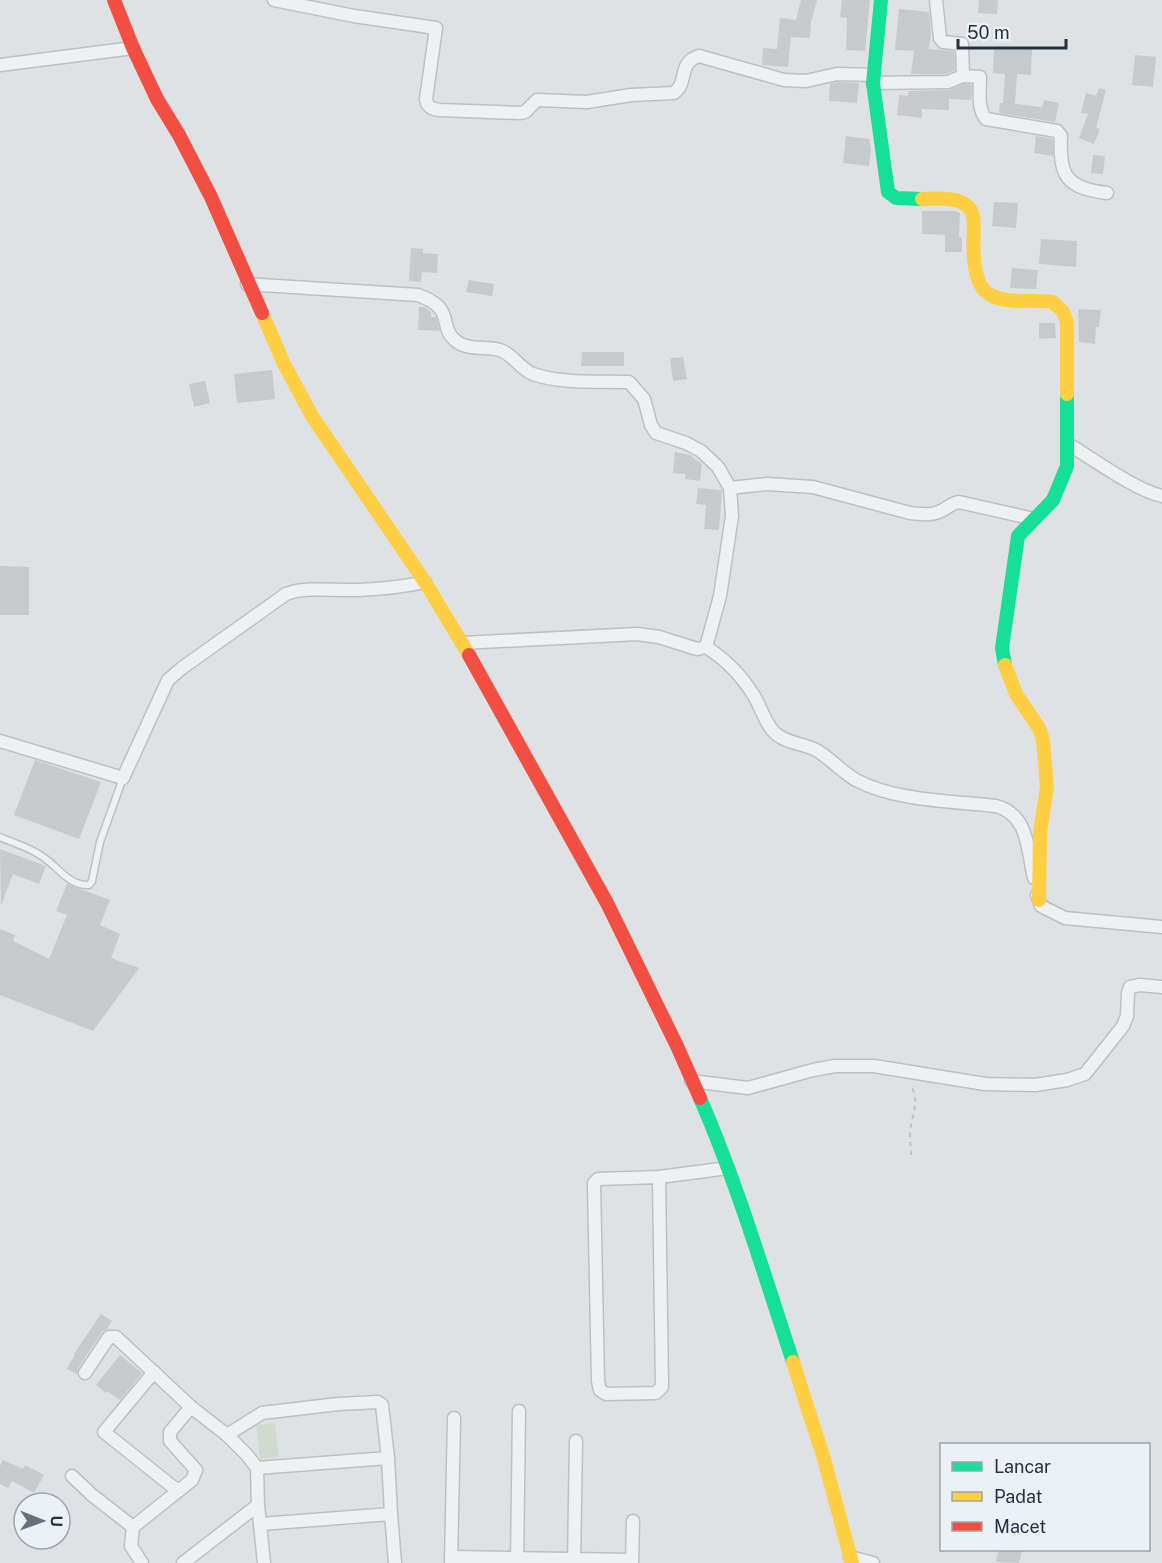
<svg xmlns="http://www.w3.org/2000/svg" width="1162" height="1563" font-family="'Public Sans',sans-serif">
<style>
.green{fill:#d1dacf}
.building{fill:#c7cacd}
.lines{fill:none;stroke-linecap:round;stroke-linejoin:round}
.lane-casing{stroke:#bdc0c3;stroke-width:9}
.street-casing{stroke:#bdc0c3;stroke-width:15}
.path{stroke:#bec1c5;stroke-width:2;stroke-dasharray:4.5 4.5;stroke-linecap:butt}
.lane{stroke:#eef0f2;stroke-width:6}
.street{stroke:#eef0f2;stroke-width:12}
.fast{stroke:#16e098;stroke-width:14}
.slow{stroke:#ffcf43;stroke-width:14}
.jam{stroke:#f24e42;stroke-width:14}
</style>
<rect width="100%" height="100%" fill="#dfe2e5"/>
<polygon class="green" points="275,1423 279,1457 260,1459 256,1425"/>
<g class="building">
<polygon points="801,0 817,0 811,22 810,38 791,37 788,67 762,65 763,48 777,49 780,18 796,20"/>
<polygon points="842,0 870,0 865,51 846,50 847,18 840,17"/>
<polygon points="979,0 998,0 997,14 978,13"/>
<polygon points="899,9 929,12 931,33 929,49 954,51 955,70 946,74 911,74 914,51 895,50"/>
<polygon points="994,48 1032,49 1031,75 1017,74 1015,104 1042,107 1044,100 1059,103 1055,122 999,113 1000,103 1003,103 1005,74 993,73"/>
<polygon points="1135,55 1156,57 1153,87 1132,85"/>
<polygon points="838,82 859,83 857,103 829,101 830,84"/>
<polygon points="964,84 972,85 971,100 949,99 949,110 922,109 922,118 897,115 899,95 908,96 909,91 949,90"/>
<polygon points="1099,88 1106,90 1096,128 1100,129 1094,144 1079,138 1088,114 1081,113 1086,93 1096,96"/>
<polygon points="846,136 869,139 871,149 869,166 843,163"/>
<polygon points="1036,136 1053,139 1053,156 1034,153"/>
<polygon points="1093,155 1105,156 1103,174 1091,173"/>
<polygon points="994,202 1018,203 1016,228 992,226"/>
<polygon points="922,211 955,211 960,213 959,237 962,237 962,252 945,252 945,235 922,234"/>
<polygon points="1041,239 1077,241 1076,267 1039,264"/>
<polygon points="411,248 423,249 423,253 438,254 437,273 422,272 421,282 409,281"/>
<polygon points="1012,268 1038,270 1036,289 1010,288"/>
<polygon points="469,280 494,284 492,296 466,292"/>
<polygon points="419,307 424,307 431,312 431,317 436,317 440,331 418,330"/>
<polygon points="1078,309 1101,310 1099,327 1096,327 1095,344 1079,342"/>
<polygon points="1039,323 1055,323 1056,338 1039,339"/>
<polygon points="582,352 624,352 624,366 581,366"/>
<polygon points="683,357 687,379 673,381 670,358"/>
<polygon points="272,370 275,399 237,403 234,374"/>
<polygon points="205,381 210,403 194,407 189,384"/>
<polygon points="675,452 690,455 702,464 700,481 685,479 685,474 673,473"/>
<polygon points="698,488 722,490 719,530 704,529 706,505 696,504"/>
<polygon points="0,566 29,567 29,615 0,615"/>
<polygon points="35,760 101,782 79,839 14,815"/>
<polygon points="0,849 46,866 39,884 13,874 1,906"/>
<polygon points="67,884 110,900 100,925 120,934 111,958 139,968 93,1031 0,995 0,929 15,935 13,941 49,959 67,915 56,911"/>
<polygon points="101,1314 112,1321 107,1329 102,1332 78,1368 77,1374 67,1369 75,1354 74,1354"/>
<polygon points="120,1355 142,1373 120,1400 107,1391 106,1393 96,1385"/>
<polygon points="3,1460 23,1469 25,1465 44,1475 34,1493 12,1481 8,1488 0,1484 0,1466"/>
<polygon points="999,1550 1022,1550 1019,1563 996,1562"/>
</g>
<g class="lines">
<g class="lane-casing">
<path id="lane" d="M 0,837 C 13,843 28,847 40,855 C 57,865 68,886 89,885 L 92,881 L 100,842 L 123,778"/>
</g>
<g class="street-casing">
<g id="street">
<path d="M 274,0 L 354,16 L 436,28 L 426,99 C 427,108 433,109 440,110 L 520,113 L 525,112 L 537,100 L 587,102 L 631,95 L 674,93 C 689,82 677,63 699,56 L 784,80 L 806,81 L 837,74 L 874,75"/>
<path d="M 936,0 L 940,38 L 943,42 L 962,44 L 963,76 L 980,77 C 980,90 977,109 986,119 L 1057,131 L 1061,136 C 1059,176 1066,188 1107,193"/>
<polyline points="0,65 133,48"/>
<polyline points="873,83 948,82 963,76"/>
<path d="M 247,284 L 418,295 C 457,309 437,326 456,341 C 468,351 486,346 500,350 C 514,355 520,369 533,374 C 561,384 600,381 629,382 L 644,399 L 651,425 L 656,433 L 686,443 L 701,451 L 718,467 L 730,488 L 732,516 L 720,596 L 706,647 L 697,649 L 659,637 L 637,634 L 462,643"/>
<path d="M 1068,444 C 1093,459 1135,490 1162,496"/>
<path d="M 730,488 L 767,484 L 813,487 L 910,513 C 921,514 931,516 941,511 C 948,508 951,503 959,502 L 1034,519"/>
<path d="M 706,647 C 725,659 742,676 754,696 C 761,707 765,723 774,732 C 784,743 803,743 816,750 C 830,758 842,772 856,780 C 895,801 952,801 996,806 C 1029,815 1027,849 1034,878"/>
<path d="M 0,741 L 123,778 L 168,680 L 182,668 L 286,594 C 308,586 335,591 358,590 C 381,589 403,587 425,582"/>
<polyline points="1037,895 1041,906 1065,918 1162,927"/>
<polyline points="691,1081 748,1088 813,1070 835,1066 874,1066 985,1084 1035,1085 1067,1080 1085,1074 1123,1026 1127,1016 1128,993 1130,987 1140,985 1162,987"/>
<polyline points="659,1177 662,1387 656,1393 606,1394 600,1390 598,1381 594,1183 598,1179 659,1177 728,1168"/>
<polyline points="154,1372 104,1432 178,1491"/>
<polyline points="85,1373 109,1337 116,1337 191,1407 227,1435 247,1455 257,1468 258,1505 264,1563"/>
<polyline points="227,1435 262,1413 338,1404 378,1402 382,1405 388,1458 257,1468"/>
<polyline points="72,1476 92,1495 133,1527"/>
<polyline points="391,1514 395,1563"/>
<polyline points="261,1524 391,1514 388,1458"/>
<polyline points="451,1557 632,1560"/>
<polyline points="850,1557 873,1563"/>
<polyline points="142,1563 131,1546 133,1527 192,1480 196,1470 170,1441 170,1432 191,1407"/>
<polyline points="183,1563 258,1505"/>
<polyline points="451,1563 454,1418"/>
<polyline points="517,1563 519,1411"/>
<polyline points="574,1563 576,1441"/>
<polyline points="632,1563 633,1521"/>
</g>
</g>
<path class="path" d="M 911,1155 C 911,1146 909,1134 911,1125 C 914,1110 919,1100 911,1086"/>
<use href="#lane" class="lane"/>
<use href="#street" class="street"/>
<g class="fast">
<polyline points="881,0 873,83 888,192 896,198 922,199"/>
<polyline points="1005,665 1002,648 1018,536 1053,500 1067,466 1067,394"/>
<path d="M 700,1098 C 737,1183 764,1274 793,1362"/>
</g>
<g class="slow">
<path d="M 922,199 C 999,194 963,227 977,276 C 979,283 982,290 989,294 C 1006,305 1034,299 1053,302 L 1063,312 L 1067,322 L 1067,394"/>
<polyline points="262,313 284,364 312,416 425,582 469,655"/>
<polyline points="1005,665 1016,694 1039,728 1043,740 1047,787 1040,832 1039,900"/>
<polyline points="793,1362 824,1459 852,1563"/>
</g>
<g class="jam">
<polyline points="114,0 133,48 157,99 179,135 211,197 262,313"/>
<polyline points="469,655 607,903 677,1046 700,1098"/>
</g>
</g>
<rect x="940" y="1443" width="210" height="108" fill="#ecf1f6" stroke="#9ca4ad" stroke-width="1.5"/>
<rect x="952" y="1462" width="30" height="9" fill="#16e098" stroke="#9ca4ad" stroke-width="1.5"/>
<text x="994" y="1473" font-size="18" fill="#253140">Lancar</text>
<rect x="952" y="1492" width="30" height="9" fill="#ffcf43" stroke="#9ca4ad" stroke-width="1.5"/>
<text x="994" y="1503" font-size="18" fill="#253140">Padat</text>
<rect x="952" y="1522" width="30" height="9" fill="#f24e42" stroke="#9ca4ad" stroke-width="1.5"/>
<text x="994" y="1533" font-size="18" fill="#253140">Macet</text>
<g transform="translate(42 1521) rotate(91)"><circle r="28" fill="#ecf1f6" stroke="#9ca4ad" stroke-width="1.5"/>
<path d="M0-4.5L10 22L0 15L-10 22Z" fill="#666f7a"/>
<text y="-9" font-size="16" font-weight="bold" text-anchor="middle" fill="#253140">U</text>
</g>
<path d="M958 39v9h108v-9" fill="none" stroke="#253140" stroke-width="3"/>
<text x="967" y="39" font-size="18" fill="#253140" stroke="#ecf1f6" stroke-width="4.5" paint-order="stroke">50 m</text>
</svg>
